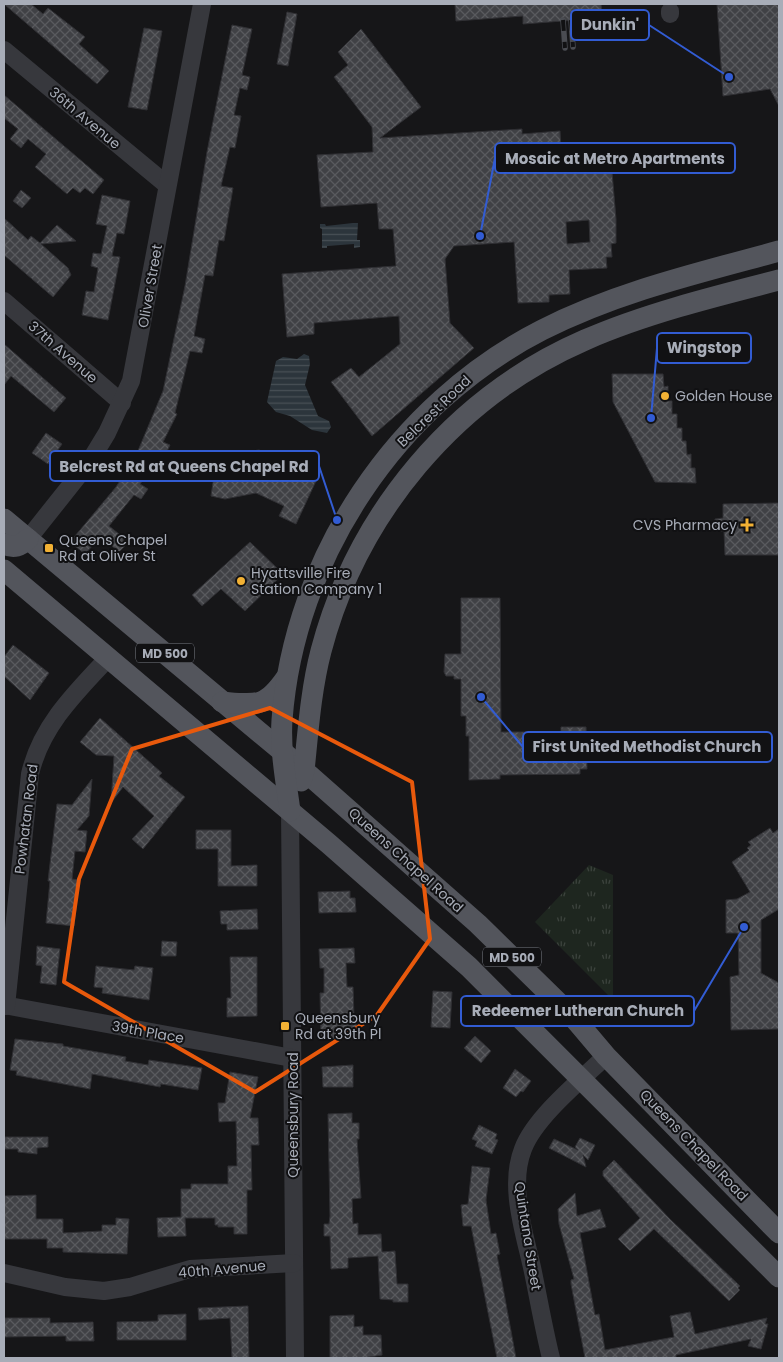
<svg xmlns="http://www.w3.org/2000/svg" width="783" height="1362" font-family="Poppins,sans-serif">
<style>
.park{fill:url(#park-tufts)}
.water{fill:url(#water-rules)}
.building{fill:url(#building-cross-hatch);stroke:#303034;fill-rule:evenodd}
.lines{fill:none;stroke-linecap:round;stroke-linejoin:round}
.minor{stroke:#37383d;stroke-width:18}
.major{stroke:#53555c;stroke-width:21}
.rail-casing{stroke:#4a4c52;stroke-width:5.5}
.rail{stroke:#111113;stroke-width:4;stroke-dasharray:11;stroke-linecap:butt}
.marked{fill:none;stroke:#e8590c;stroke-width:4;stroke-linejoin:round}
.poi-dot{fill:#f2b134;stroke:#111113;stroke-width:2}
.labels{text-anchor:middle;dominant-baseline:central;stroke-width:4;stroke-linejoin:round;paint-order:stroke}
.shield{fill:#111113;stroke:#7b7e86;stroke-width:1}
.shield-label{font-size:12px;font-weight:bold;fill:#a8adb8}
.street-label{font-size:14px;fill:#a8adb8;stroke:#111113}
.poi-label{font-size:14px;fill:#a8adb8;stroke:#111113;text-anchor:start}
.leader{fill:none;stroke:#325cd3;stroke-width:2}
.callout-dot{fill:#325cd3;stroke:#111113;stroke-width:2}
.callout{fill:#111113;stroke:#325cd3;stroke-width:2}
.callout-label{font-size:15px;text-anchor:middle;font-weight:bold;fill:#a8adb8}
</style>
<defs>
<pattern id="park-tufts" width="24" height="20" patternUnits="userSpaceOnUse" patternTransform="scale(1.25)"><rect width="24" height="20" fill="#1e261f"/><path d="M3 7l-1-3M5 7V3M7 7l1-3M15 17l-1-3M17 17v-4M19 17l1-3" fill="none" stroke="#3c433d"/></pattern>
<pattern id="water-rules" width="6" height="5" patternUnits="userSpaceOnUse" patternTransform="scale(1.25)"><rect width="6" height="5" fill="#2c353c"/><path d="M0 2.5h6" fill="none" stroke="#485056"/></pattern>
<pattern id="building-cross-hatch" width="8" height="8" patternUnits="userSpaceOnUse" patternTransform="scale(1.25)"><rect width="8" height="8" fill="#404145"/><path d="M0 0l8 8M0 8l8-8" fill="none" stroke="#595a5e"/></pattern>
</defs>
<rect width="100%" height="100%" fill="#161618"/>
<polygon class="park" points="589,865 613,875 613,1000 535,922"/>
<g class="water">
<polygon points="353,223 358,223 357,240 360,240 360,247 354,248 354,244 327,246 327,248 322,248 322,229 320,228 320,224 325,224 326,226"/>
<polygon points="304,354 309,356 310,364 305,385 318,416 329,421 331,427 327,433 312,430 290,416 276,412 267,402 276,361 283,357 297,359"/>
</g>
<g class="building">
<polygon points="4,4 31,4 43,14 48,8 85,37 79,44 109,71 97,84"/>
<polygon points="455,4 601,4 602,18 523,24 523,16 456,21"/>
<polygon points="717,4 779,4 779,106 770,89 723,96"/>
<polygon points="287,12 297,14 288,66 277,64"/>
<polygon points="232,25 252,29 242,75 250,77 247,90 240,88 234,115 241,116 235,148 230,147 221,186 233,188 224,241 219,240 213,276 205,275 194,336 205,339 202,353 190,351 175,413 177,414 163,442 170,445 163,460 158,457 140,484 148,489 141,499 134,495 109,526 129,542 119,552 101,536 85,554 70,542 116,487 135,458 163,391 185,286 207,152"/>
<polygon points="144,28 162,31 147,110 128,107"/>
<path d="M 361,29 L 421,107 L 380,138 L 522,129 L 522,134 L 560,131 L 561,152 L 599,149 L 599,160 L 605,160 L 606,173 L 612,172 L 616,219 L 616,243 L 611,244 L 612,257 L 606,257 L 607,268 L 569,270 L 570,294 L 549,295 L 549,302 L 518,303 L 514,242 L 454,246 L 445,259 L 450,323 L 474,348 L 372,436 L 331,382 L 351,368 L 359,377 L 400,344 L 399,316 L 314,323 L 314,334 L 287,337 L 282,274 L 396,266 L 393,229 L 379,229 L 377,203 L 321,207 L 317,155 L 373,152 L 372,127 L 334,77 L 348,65 L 338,52 ZM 589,220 L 590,242 L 567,244 L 566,222 Z"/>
<polygon points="4,95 104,180 93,194 85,188 80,193 73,188 67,194 35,167 46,154 28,139 21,148 10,139 18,129 4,118"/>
<polygon points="21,190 31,198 22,208 13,201"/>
<polygon points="102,195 130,201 124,234 117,233 112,256 120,257 108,320 82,315 86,291 94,292 98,268 91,266 93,253 101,254 107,226 96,224"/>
<polygon points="4,218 28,240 31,236 40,243 57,225 76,241 41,244 68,268 71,275 53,297 4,255"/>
<polygon points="4,344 66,398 54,412 11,376 4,385"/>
<polygon points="612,374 663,374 664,387 668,386 668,401 672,401 672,414 677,414 677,428 682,428 682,441 686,441 687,455 691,454 691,468 695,468 696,483 655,482 613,402"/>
<polygon points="46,433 62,444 48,464 32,453"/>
<polygon points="259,450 273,456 270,465 297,477 298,473 316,481 296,524 279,516 284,506 256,493 225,499 211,496 217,456"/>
<polygon points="779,503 779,555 725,555 724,531 715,531 715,519 723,518 723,504"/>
<polygon points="250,542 283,574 245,611 221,589 202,606 192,595"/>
<polygon points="461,598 500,598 501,732 561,732 561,727 586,727 587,769 580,769 580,774 500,775 500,779 469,780 469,736 466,736 466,716 461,716 461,679 454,679 454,676 446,676 444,672 445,654 461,654"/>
<polygon points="13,645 49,673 30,700 4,676 4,657"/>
<polygon points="100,718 162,773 159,776 185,797 143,849 132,839 154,816 123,787 111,803 114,756 96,755 80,742"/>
<polygon points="92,779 89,816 77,830 87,831 85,852 75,851 72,879 79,880 74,926 46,923 50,881 48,881 57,804 72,805"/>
<polygon points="770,828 773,833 779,829 779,909 761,920 761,973 779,983 779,1029 731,1030 730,977 739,975 738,933 726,933 726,900 737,899 750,892 732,862 749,850 747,848 751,845 748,842"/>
<polygon points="196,830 231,830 231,866 257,865 257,886 218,886 218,849 196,849"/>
<polygon points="350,891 350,898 355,898 356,912 319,913 318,892"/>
<polygon points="257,909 258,929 227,930 227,924 221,924 220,911"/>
<polygon points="162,941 177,942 176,956 161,956"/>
<polygon points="37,946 60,949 56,985 40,983 42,966 36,965"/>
<polygon points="354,948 355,963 346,963 347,987 353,987 354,1017 356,1017 358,1039 321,1038 320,993 324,993 324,968 320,968 319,949"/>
<polygon points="230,957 257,957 257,1016 227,1017 227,998 231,998"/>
<polygon points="96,966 134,970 135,966 153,968 149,1000 102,993 103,988 94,987"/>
<polygon points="433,991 452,992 450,1028 431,1027"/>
<polygon points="475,1036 491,1051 481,1063 464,1048"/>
<polygon points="15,1039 63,1044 63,1046 126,1057 125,1061 148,1065 149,1060 202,1068 198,1090 161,1084 160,1087 92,1074 90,1089 16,1075 17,1071 10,1070"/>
<polygon points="353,1065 353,1087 323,1087 322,1067"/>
<polygon points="515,1069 531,1081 523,1092 521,1091 516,1097 503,1088"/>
<polygon points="230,1072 258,1077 250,1118 258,1118 259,1145 251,1145 252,1190 247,1190 247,1234 234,1234 234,1227 218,1227 218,1225 215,1225 215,1218 185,1218 186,1236 158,1237 157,1218 181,1217 181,1189 191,1189 191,1184 228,1184 228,1166 237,1166 236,1121 219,1122 218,1103 225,1103"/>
<polygon points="352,1113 352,1123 359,1123 359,1139 357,1139 361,1198 352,1199 353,1224 358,1223 358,1235 381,1234 382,1252 395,1251 397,1284 408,1284 408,1302 393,1302 393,1300 380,1299 378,1256 348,1258 348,1268 331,1269 330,1236 324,1236 324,1224 329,1224 330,1216 328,1114"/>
<polygon points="479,1125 497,1134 495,1139 498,1140 492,1154 475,1146 477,1141 472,1139"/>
<polygon points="4,1137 48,1137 48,1147 37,1148 37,1154 18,1152 18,1149 4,1149"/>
<polygon points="580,1138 595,1145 588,1160 583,1155 586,1167 549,1148 554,1139 578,1150 575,1147"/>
<polygon points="614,1160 670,1219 740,1286 738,1288 740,1290 729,1301 654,1229 630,1251 618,1239 640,1218 603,1176 603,1171"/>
<polygon points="472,1166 490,1168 486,1200 491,1234 496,1233 500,1254 497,1255 516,1358 497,1358 471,1226 463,1226 461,1205 468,1204"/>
<polygon points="575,1193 577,1216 600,1209 606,1227 580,1233 595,1315 599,1314 605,1350 674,1337 670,1316 690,1312 695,1334 767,1318 765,1324 768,1324 761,1349 748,1346 751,1339 676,1355 676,1358 585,1358 571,1284 571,1280 574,1279 559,1224 558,1209"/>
<polygon points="36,1195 36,1219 63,1219 63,1233 102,1231 102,1225 116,1225 116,1218 129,1219 127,1254 63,1252 63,1248 47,1248 47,1239 4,1239 4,1196"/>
<polygon points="248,1306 249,1358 232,1358 230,1318 199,1320 198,1308"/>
<polygon points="186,1314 186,1340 117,1340 117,1322 158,1321 158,1315"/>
<polygon points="354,1315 354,1327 363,1326 363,1335 381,1335 382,1355 363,1358 330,1358 330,1316"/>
<polygon points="4,1318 50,1318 50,1323 93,1322 94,1341 66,1341 66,1336 4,1337"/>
</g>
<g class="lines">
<g class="minor">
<polyline points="670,11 670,14"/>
<polyline points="4,50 167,185"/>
<polyline points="4,301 122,403"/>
<polyline points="28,539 90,461 107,433 131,381 202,4"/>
<polyline points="290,811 295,1358"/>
<polyline points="4,1005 292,1058"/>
<path d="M 6,1006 L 30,774 C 41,726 76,692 109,657"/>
<polyline points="4,1273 65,1287 104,1291 130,1287 190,1269 294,1263"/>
<path d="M 551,1358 C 544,1330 539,1301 533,1272 C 525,1234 508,1187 523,1149 C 535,1117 582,1079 606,1056"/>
</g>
<g class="major">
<polyline points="4,519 283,752 478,924 573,1017 606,1056 779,1233"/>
<path d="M 4,544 C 14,549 20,546 28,539"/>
<polyline points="4,570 329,844 469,967 779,1277"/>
<path d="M 222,702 C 257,705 265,708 286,678"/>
<path d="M 301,781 L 304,771 C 308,732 311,689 321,651 C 357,514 454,397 585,340 C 644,314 716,296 779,280"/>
<path d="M 290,811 C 286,781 280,750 282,720 C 294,557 397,404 542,330 C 617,292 698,273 779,251"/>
</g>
<g class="rail-casing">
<g id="rail">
<polyline points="563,20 565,48"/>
<polyline points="571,20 573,47"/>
</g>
</g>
<use href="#rail" class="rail"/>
</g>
<path class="marked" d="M 270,708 L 412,782 L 430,939 L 377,1015 L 255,1092 L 64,982 L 79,879 L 132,749 Z"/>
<g class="poi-dot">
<circle cx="665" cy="396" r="5"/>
<path d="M744.5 517.5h5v5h5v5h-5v5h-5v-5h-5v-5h5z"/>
<rect x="44" y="543" width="10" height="10" rx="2.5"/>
<circle cx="241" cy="581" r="5"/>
<rect x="280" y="1021" width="10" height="10" rx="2.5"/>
</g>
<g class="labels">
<g class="shield">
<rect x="136" y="643.5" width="58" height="19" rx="4"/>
<rect x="483" y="947.5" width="58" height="19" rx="4"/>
</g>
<g class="shield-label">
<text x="165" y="653">MD 500</text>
<text x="512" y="957">MD 500</text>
</g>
<g class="street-label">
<text transform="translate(85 118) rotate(40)">36th Avenue</text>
<text transform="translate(150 286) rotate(-80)">Oliver Street</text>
<text transform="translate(63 352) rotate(41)">37th Avenue</text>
<text transform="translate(434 411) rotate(-44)">Belcrest Road</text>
<text transform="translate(26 819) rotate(-83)">Powhatan Road</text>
<text transform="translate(406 860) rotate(42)">Queens Chapel Road</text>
<text transform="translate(148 1032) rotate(10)">39th Place</text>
<text transform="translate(293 1115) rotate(-90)">Queensbury Road</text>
<text transform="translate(694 1145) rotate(46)">Queens Chapel Road</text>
<text transform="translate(528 1236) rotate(81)">Quintana Street</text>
<text transform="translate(222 1269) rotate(-5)">40th Avenue</text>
</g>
<g class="poi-label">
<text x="675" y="396">Golden House</text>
<text x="737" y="525" text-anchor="end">CVS Pharmacy</text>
<text x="59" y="540">Queens Chapel<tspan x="59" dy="16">Rd at Oliver St</tspan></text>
<text x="251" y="573">Hyattsville Fire<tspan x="251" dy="16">Station Company 1</tspan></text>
<text x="295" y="1018">Queensbury<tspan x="295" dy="16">Rd at 39th Pl</tspan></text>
</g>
</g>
<path class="leader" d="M729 77L649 25M480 236L495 158M651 418L657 348M337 520L319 466M481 697L523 747M744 927L694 1011"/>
<g class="callout-dot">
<circle cx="729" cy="77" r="5"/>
<circle cx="480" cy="236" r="5"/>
<circle cx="651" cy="418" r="5"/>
<circle cx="337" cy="520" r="5"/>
<circle cx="481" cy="697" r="5"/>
<circle cx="744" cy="927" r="5"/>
</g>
<g class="callout">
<rect x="571" y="10" width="78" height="30" rx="5"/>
<rect x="495" y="143" width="240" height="30" rx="5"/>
<rect x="657" y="333" width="94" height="30" rx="5"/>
<rect x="50" y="451" width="269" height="30" rx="5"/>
<rect x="523" y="732" width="249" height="30" rx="5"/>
<rect x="461" y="996" width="233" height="30" rx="5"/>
</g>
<g class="callout-label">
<text x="610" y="30">Dunkin'</text>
<text x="615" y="164">Mosaic at Metro Apartments</text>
<text x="704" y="353">Wingstop</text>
<text x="184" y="472">Belcrest Rd at Queens Chapel Rd</text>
<text x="647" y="752">First United Methodist Church</text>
<text x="578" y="1016">Redeemer Lutheran Church</text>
</g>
<rect width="783" height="1362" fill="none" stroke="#a8adb8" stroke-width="10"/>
</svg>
